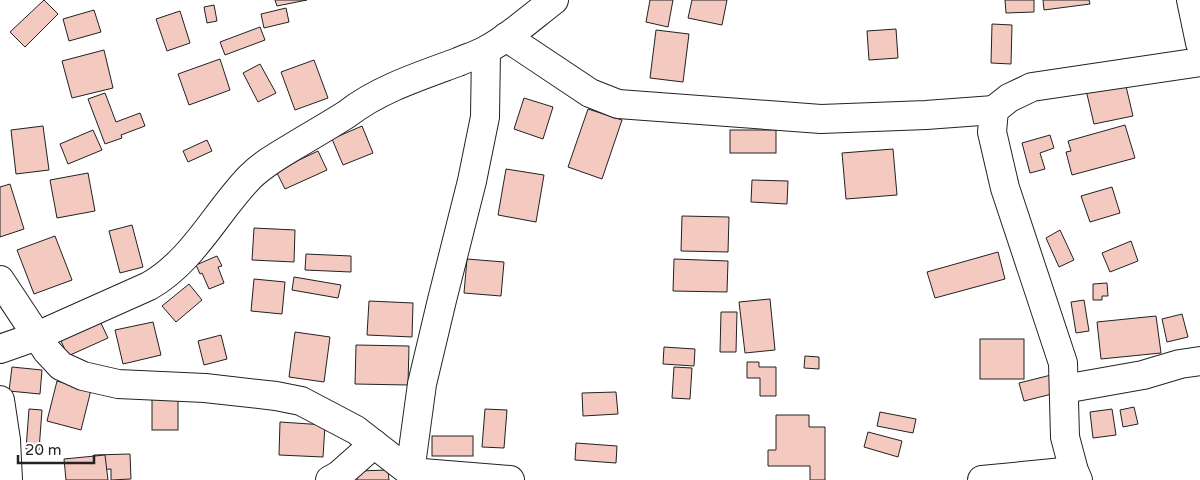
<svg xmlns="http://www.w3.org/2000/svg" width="1200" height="480" font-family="'Varela Round',sans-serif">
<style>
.building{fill:#f3c9c0;stroke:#222}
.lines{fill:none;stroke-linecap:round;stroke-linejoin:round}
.minor-casing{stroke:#222;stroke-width:30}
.major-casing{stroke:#222;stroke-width:30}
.minor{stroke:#fff;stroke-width:28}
.major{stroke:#fff;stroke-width:28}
</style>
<rect width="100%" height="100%" fill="#fff"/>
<g class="building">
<polygon points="44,0 58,14 25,47 10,32"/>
<polygon points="275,0 307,0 277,6"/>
<polygon points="650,0 673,0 668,27 646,22"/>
<polygon points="692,0 727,0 722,25 688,18"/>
<polygon points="1005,0 1034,0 1034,12 1006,13"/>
<polygon points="1043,0 1089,0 1090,4 1044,10"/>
<polygon points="214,5 217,21 207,23 204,7"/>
<polygon points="286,8 289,22 264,28 261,14"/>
<polygon points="94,10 101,32 69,41 63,19"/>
<polygon points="180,11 190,43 167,51 156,19"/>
<polygon points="992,24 1012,25 1011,64 991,63"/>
<polygon points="260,27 265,40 225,55 220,42"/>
<polygon points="896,29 898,58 869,60 867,31"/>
<polygon points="656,30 689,34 683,82 650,78"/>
<polygon points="104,50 113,88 72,98 62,61"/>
<polygon points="220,59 230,90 189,105 178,74"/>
<polygon points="314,60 328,98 295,110 281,72"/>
<polygon points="260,64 276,93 258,102 243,73"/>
<polygon points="1125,82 1133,116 1094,124 1086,90"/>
<polygon points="105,93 116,122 140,113 145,126 121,135 122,138 105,144 88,99"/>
<polygon points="524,98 553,107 543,139 514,129"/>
<polygon points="588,109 622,120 602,179 568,167"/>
<polygon points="1125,125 1135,158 1072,175 1066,152 1071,151 1068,141"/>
<polygon points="43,126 49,170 16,174 11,130"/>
<polygon points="362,126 373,153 343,165 332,139"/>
<polygon points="93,130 102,150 68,164 60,144"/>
<rect x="730" y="130" width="46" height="23"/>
<polygon points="1050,135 1054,148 1040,153 1045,169 1030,173 1022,143"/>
<polygon points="207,140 212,151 188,162 183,151"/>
<polygon points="893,149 897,195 846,199 842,153"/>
<polygon points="318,151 327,170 285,189 276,171"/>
<polygon points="506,169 544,175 536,222 498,215"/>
<polygon points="88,173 95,211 57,218 50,180"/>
<polygon points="752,180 788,181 787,204 751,202"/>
<polygon points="10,184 24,229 0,237 0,187"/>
<polygon points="1112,187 1120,213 1090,222 1081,196"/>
<polygon points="682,216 729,217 728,252 681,251"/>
<polygon points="132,225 143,267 120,273 109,231"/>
<polygon points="254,228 295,230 294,262 252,260"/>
<polygon points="1060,230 1074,260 1059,267 1046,238"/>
<polygon points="55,236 72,280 34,294 17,250"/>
<polygon points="1131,241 1138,261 1110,272 1102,253"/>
<polygon points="998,252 1005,279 935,298 927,272"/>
<polygon points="306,254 351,256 351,272 305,270"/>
<polygon points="217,256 222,266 218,267 224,283 209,289 202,273 200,274 196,265"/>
<polygon points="467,259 504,262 501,296 464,293"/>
<polygon points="674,259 728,261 727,292 673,291"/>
<polygon points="294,277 341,285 338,298 292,290"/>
<polygon points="254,279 285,282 282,314 251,311"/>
<polygon points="1107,283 1108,296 1102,296 1102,300 1093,300 1093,284"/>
<polygon points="189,284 202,300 176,322 162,306"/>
<polygon points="770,299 775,350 745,353 739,302"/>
<polygon points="1084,300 1089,331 1076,333 1071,302"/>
<polygon points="369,301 413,303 412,337 367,335"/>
<polygon points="721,312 737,312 736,352 720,352"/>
<polygon points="1182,314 1188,337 1167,342 1162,319"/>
<polygon points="1156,316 1161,353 1101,359 1097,322"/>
<polygon points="100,321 108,338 68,356 60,339"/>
<polygon points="153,322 161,355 123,364 115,330"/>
<polygon points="295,332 330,337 324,382 289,377"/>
<polygon points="221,335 227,359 204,365 198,341"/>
<rect x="980" y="339" width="44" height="40"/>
<polygon points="356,345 409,346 408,385 355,384"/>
<polygon points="664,347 695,349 694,366 663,364"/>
<polygon points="805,356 819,357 819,369 804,368"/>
<polygon points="747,362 759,362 759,367 776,367 776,396 760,396 760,378 747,378"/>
<polygon points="12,367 42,370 40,394 9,391"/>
<polygon points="674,367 692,368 690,399 672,398"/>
<polygon points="1051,375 1056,393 1024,401 1019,383"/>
<polygon points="57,381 91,390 81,430 47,421"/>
<polygon points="616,392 618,414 583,416 582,393"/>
<rect x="152" y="398" width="26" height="32"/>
<polygon points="1134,407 1138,424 1123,427 1120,410"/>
<polygon points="29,409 42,410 39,450 26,449"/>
<polygon points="485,409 507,410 504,448 482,447"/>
<polygon points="1112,409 1116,435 1093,438 1090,412"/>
<polygon points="880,412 916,419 913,433 877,426"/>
<polygon points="776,415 809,415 809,427 825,427 825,480 810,480 810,466 768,466 768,450 776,450"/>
<polygon points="280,422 325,425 323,457 279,455"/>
<polygon points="868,432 902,441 898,457 864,447"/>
<rect x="432" y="436" width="41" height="20"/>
<polygon points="576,443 617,446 616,463 575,460"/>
<polygon points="130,454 131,479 111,480 111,469 94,470 94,455"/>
<polygon points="105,455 108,480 66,480 64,459"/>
<polygon points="388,470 389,480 357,480 357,471"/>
</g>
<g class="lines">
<g class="minor-casing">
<g id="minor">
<polyline points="506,37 590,93 618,104 821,119 926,115 994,110"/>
<polyline points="0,280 47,351 61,366 83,376 118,384 205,388 276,396 301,401 356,430 410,472 510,480"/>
<path d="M 0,349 L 37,336 L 149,286 C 193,261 216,212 250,177 C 263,164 279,155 294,146 C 312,135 330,125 347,114 C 379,89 420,76 458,62 C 467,58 477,55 486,50 C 509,38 533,16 554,0"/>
<polyline points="1064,389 1143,375 1180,364 1200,361"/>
<polyline points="0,400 6,440 8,480"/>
<polyline points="330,480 339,475 374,444"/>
<polyline points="414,480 410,472 422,384 442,300 472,181 485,117 486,51"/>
<polyline points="982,480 1074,471"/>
<polyline points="1078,480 1074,471 1065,437 1063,363 1005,188 992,132 994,110 1009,98 1032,87 1200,62"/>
</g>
</g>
<g class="major-casing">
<polyline id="major" points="1191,0 1200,43"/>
</g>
<use href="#minor" class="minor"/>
<use href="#major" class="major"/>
</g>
<path d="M18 455v8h76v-8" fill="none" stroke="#222222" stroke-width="2.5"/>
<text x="25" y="455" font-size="15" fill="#222222" stroke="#ffffff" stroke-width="4" paint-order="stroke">20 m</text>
</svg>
